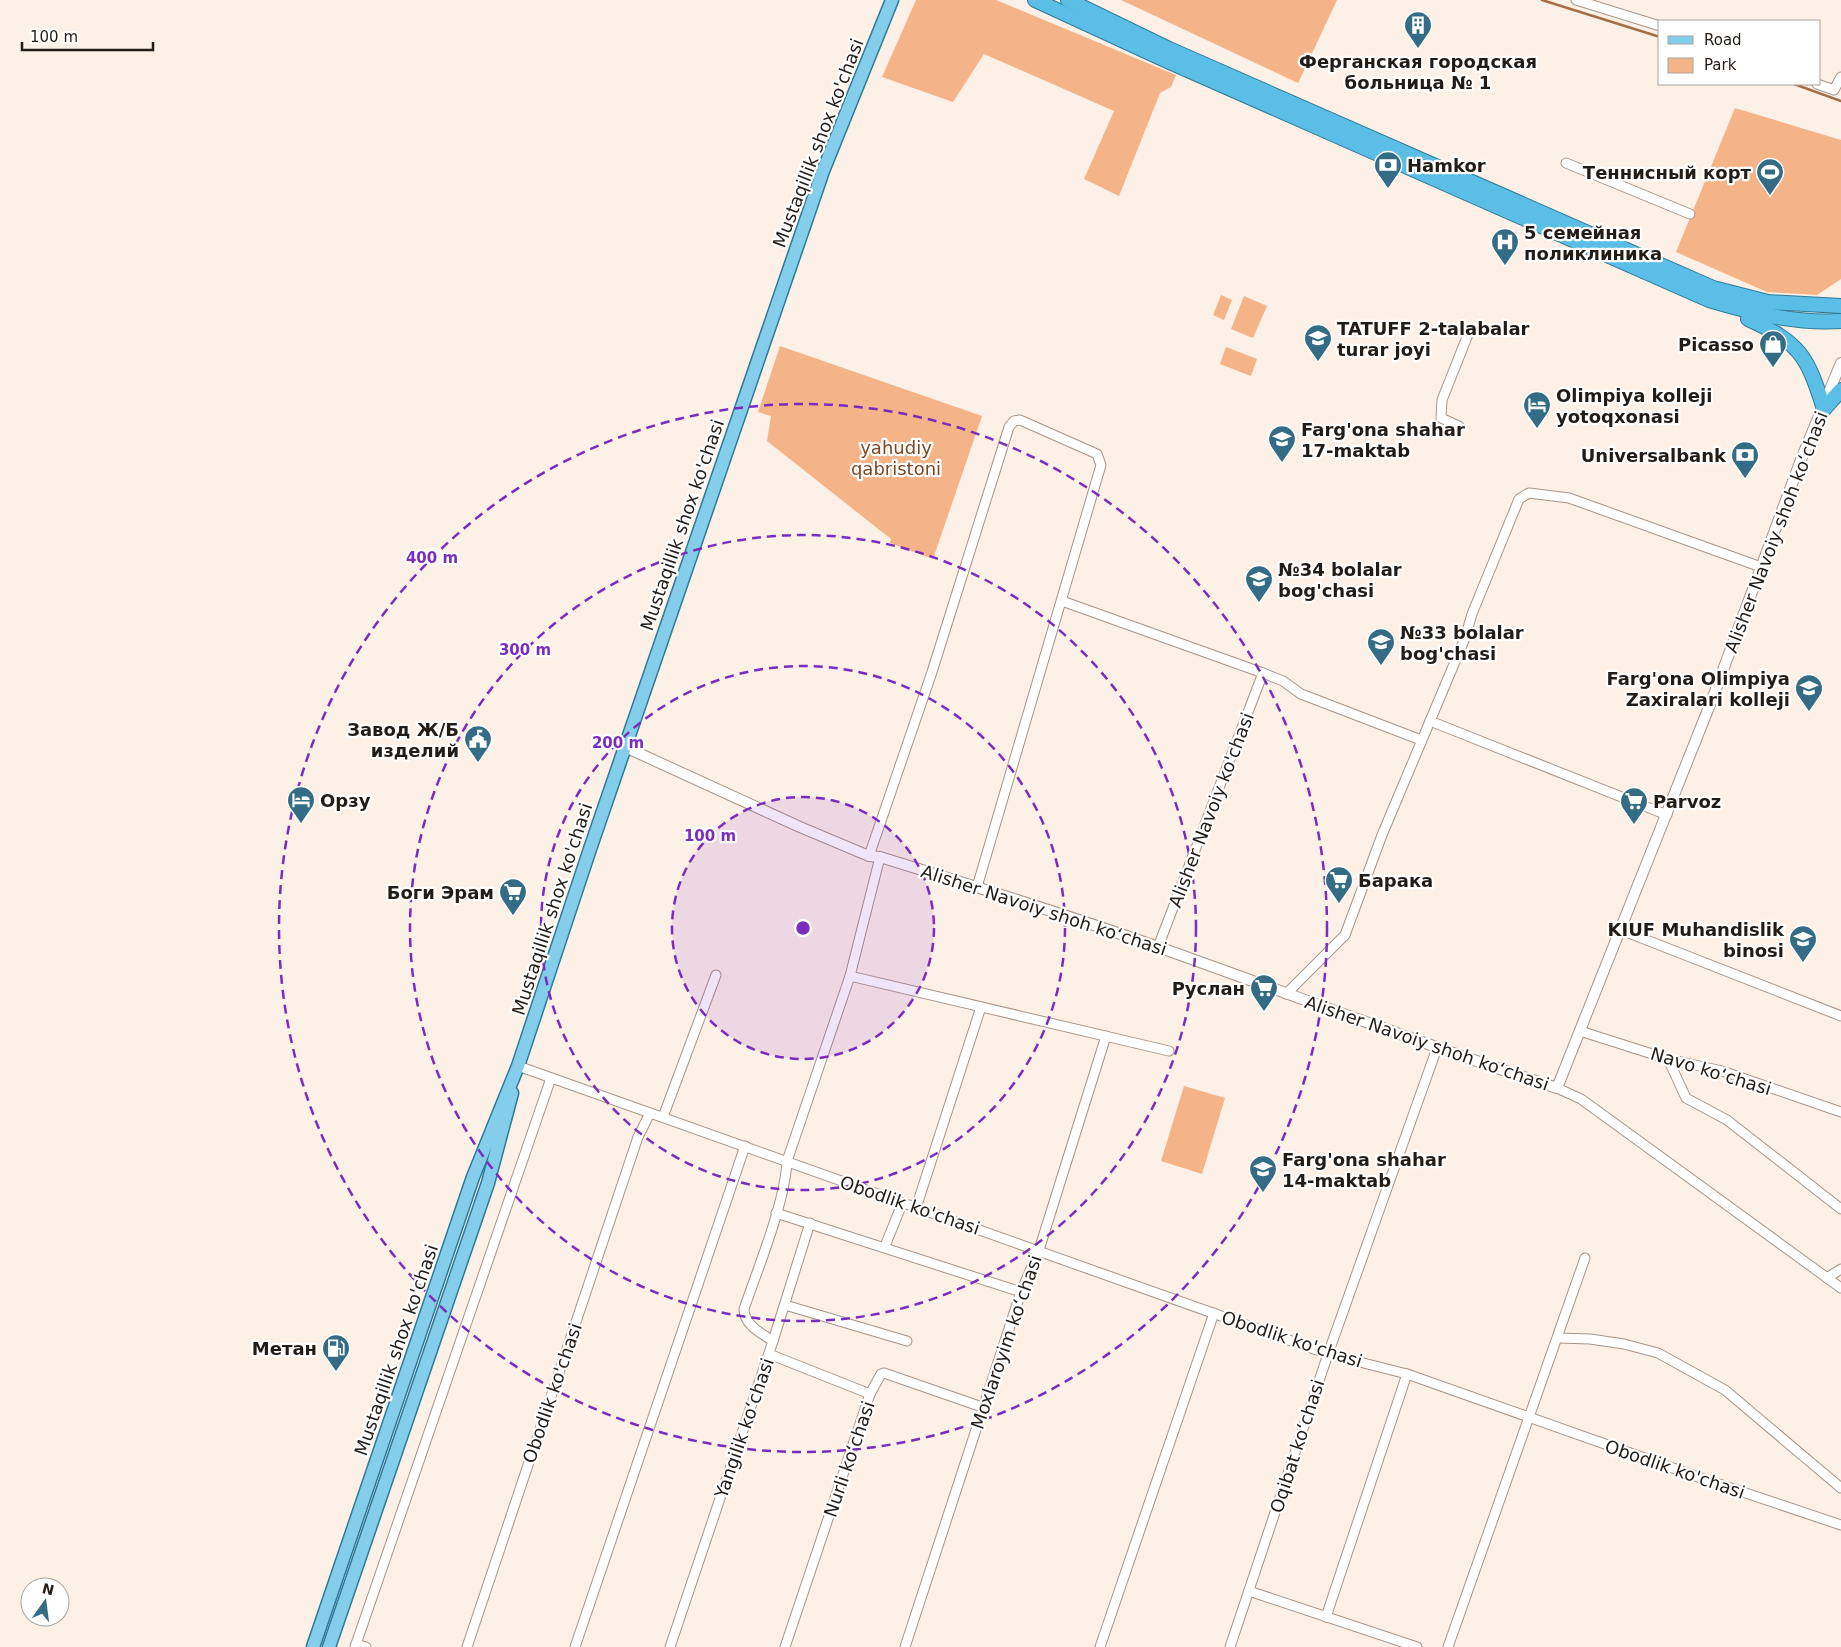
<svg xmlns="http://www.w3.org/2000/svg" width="1841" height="1647" font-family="'DejaVu Sans',sans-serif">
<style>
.green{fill:#f5b388}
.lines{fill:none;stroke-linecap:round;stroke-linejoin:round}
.stream{stroke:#a46d46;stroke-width:2.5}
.minor-casing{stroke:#a99487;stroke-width:11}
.tertiary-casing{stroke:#a99487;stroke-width:12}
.primary-casing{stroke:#2d7b99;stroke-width:15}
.trunk-casing{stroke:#2d7b99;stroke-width:16}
.minor{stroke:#fff;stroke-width:9}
.tertiary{stroke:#fff;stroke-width:10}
.primary{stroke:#84ceec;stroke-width:12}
.trunk{stroke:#5bbee6;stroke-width:14}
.ring{fill:none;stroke:#7b2cbf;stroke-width:2.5;stroke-dasharray:9 6}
.labels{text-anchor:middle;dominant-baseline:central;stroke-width:4.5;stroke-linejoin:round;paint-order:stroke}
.poi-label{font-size:18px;font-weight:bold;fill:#231b16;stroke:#fff;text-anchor:start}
.street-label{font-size:18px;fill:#231b16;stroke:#fff}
.park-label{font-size:18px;fill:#7c4822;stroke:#fff}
.centre{fill:#7b2cbf;stroke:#fff;stroke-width:2.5}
.ring-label{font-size:15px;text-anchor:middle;font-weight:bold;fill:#7b2cbf;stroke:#fff;stroke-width:4.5;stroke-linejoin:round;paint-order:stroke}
</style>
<rect width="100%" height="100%" fill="#fdf0e7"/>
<g class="green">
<polygon points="916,0 996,0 1176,75 1171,87 1160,93 1119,196 1084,179 1114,111 984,54 953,102 882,77"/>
<polygon points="1121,0 1337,0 1298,83"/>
<polygon points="1735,108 1841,140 1841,279 1817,295 1767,292 1676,252"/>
<polygon points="1221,295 1232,300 1224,320 1213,315"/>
<polygon points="1244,296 1267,306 1253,338 1231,329"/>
<polygon points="780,346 982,416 933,559 890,543 891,539 767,441 771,416 758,412"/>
<polygon points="1226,347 1257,359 1251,376 1220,364"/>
<polygon points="1184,1086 1225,1098 1202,1174 1161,1161"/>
</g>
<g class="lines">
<g class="stream">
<polyline points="1542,0 1660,37"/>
<polyline points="1794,84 1841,101"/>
</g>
<g class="minor-casing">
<g id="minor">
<polyline points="1576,0 1660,26"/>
<polyline points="1817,84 1834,90"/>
<polyline points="1835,88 1841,77"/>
<polyline points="1566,163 1690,214"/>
<polyline points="1459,426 1441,418 1442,400 1469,332"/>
<polyline points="1062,601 1263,673 1283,681 1301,694 1421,740"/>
<polyline points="1430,721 1667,815"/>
<polyline points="869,856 932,672 1009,427 1014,421 1020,420 1097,454 1101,465 977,887"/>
<polyline points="1621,930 1841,1016"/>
<polyline points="1158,947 1263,673"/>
<polyline points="850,976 1169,1051"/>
<polyline points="1286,994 1345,935 1382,835 1465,638 1472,614 1519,499 1529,493 1569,498 1761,567"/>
<polyline points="1580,1031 1668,1059 1722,1071 1841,1112"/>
<polyline points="1668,1059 1686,1098 1727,1120 1841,1209"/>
<polyline points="518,1066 1328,1354 1407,1374 1701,1478 1841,1525"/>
<polyline points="1557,1088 1581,1099 1841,1288"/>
<polyline points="663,1117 716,975"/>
<polyline points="916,1208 981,1007"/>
<polyline points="776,1213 1021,1292"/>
<polyline points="885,1246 902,1204"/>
<polyline points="1827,1278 1841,1269"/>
<polyline points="785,1305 907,1341"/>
<polyline points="1558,1338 1590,1339 1624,1344 1658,1353 1725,1390 1841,1488"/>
<polyline points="773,1341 810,1223"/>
<polyline points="769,1354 870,1394"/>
<polyline points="1249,1591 1417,1647"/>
<polyline points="1326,1617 1407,1374"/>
<polyline points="356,1644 366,1647"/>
<polyline points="355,1647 551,1078"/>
<polyline points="467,1647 638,1137 650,1113"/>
<polyline points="575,1647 745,1146"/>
<path d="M 670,1647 L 773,1341 C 761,1333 744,1325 744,1309 C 758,1268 785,1203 787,1161 L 850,976 L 880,857"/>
<polyline points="785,1647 870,1394 881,1374 884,1373 982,1407"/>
<polyline points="905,1647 1021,1292 1039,1250 1106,1036"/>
<polyline points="1100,1647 1214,1313"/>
<polyline points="1230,1647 1328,1354 1437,1048"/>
<polyline points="1448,1647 1585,1258"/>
</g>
</g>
<g class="tertiary-casing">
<path id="tertiary" d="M 625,747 L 800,827 L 869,856 L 880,857 C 974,886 1068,915 1161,948 C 1293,995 1424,1045 1557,1088 L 1713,697 L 1802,457 L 1841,363"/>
</g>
<g class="primary-casing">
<g id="primary">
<polyline points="313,1647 473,1177 518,1066 590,849 823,171 892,0"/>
<polyline points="329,1647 488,1183 512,1093"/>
</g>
</g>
<g class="trunk-casing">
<g id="trunk">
<path d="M 1035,0 L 1165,60 L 1709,300 C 1753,313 1795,324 1841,321"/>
<polyline points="1068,0 1169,49 1713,288 1768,302 1841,306"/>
<path d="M 1748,319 C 1800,343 1807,355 1824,409"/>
<polyline points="1824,409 1841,390"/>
</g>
</g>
<use href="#minor" class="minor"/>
<use href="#tertiary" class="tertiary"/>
<use href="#primary" class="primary"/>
<use href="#trunk" class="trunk"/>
</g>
<circle cx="803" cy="928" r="131" fill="#7b2cbf" fill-opacity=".12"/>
<g class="ring">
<circle cx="803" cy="928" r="131"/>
<circle cx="803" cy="928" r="262"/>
<circle cx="803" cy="928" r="393"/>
<circle cx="803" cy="928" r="524"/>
</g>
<defs>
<g id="building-pin" transform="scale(1.4375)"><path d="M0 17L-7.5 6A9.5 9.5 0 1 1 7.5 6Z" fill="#346c86" stroke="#fff"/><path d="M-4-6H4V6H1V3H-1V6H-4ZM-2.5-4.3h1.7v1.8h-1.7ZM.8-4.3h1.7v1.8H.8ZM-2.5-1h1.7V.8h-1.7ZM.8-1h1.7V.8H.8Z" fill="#fff"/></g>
<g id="bank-pin" transform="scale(1.4375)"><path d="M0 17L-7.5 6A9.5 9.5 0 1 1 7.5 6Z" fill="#346c86" stroke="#fff"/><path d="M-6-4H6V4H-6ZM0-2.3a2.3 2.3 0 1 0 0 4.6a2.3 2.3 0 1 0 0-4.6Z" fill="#fff"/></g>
<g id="stadium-pin" transform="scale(1.4375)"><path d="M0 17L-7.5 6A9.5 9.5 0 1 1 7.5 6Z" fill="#346c86" stroke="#fff"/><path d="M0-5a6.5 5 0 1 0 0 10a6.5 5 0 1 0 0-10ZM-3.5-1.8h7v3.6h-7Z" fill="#fff"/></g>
<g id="hospital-pin" transform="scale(1.4375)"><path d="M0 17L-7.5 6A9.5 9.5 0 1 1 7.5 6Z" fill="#346c86" stroke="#fff"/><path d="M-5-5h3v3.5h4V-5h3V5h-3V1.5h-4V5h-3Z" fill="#fff"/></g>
<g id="university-pin" transform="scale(1.4375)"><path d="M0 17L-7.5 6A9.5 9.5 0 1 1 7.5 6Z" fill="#346c86" stroke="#fff"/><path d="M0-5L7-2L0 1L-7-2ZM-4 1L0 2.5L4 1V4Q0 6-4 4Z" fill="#fff"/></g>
<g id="shop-pin" transform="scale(1.4375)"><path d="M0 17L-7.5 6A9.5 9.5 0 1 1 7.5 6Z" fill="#346c86" stroke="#fff"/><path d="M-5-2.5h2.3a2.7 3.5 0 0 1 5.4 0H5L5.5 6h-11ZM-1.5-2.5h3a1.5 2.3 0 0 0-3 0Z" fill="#fff"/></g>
<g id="hotel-pin" transform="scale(1.4375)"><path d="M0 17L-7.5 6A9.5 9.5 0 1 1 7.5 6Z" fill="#346c86" stroke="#fff"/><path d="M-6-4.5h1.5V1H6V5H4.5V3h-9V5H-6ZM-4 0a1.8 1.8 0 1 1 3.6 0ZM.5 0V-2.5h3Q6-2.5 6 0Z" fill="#fff"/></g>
<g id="school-pin" transform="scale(1.4375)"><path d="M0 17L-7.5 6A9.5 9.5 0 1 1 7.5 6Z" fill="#346c86" stroke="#fff"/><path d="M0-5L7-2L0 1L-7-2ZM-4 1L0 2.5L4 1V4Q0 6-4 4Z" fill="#fff"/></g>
<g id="civic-pin" transform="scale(1.4375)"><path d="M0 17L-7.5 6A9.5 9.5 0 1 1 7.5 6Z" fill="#346c86" stroke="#fff"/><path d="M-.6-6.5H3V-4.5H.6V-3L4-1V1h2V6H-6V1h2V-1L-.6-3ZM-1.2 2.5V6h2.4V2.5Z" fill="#fff"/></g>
<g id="supermarket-pin" transform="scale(1.4375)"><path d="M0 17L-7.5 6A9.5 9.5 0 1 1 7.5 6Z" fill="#346c86" stroke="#fff"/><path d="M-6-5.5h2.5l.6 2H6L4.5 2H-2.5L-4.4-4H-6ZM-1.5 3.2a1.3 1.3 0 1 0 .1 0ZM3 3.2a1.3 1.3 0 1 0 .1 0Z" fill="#fff"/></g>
<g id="fuel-pin" transform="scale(1.4375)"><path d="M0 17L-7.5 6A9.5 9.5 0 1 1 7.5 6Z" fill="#346c86" stroke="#fff"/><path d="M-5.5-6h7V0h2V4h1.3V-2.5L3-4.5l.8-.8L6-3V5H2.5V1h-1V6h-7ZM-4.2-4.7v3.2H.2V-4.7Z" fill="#fff"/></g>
</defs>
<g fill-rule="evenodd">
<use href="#building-pin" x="1418" y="25"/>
<use href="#bank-pin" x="1388" y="165"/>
<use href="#stadium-pin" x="1770" y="172"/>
<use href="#hospital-pin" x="1505" y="242"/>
<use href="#university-pin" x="1318" y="338"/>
<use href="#shop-pin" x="1773" y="344"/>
<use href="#hotel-pin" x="1537" y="405"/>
<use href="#school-pin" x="1282" y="439"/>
<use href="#bank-pin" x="1745" y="455"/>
<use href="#school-pin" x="1259" y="579"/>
<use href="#school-pin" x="1381" y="642"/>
<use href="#university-pin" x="1809" y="688"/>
<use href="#civic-pin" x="478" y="739"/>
<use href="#hotel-pin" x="301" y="800"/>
<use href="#supermarket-pin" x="1634" y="801"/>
<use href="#supermarket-pin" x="1339" y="880"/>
<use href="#supermarket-pin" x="513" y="892"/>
<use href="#university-pin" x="1803" y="939"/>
<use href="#supermarket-pin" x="1264" y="988"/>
<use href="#school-pin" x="1263" y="1169"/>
<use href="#fuel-pin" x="336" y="1348"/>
</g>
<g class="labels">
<g class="poi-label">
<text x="1418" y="61" text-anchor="middle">Ферганская городская<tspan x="1418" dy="21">больница № 1</tspan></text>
<text x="1407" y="165">Hamkor</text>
<text x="1751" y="172" text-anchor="end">Теннисный корт</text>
<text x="1524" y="232">5 семейная<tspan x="1524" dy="21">поликлиника</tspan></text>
<text x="1337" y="328">TATUFF 2-talabalar<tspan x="1337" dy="21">turar joyi</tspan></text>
<text x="1754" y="344" text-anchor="end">Picasso</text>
<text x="1556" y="395">Olimpiya kolleji<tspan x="1556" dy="21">yotoqxonasi</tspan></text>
<text x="1301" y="429">Farg'ona shahar<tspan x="1301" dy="21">17-maktab</tspan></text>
<text x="1726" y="455" text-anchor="end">Universalbank</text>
<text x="1278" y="569">№34 bolalar<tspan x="1278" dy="21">bog'chasi</tspan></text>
<text x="1400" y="632">№33 bolalar<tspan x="1400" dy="21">bog'chasi</tspan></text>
<text x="1790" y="678" text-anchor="end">Farg'ona Olimpiya<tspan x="1790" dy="21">Zaxiralari kolleji</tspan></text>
<text x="459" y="729" text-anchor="end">Завод Ж/Б<tspan x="459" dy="21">изделий</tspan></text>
<text x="320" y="800">Орзу</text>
<text x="1653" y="801">Parvoz</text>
<text x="1358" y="880">Барака</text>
<text x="494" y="892" text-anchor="end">Боги Эрам</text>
<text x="1784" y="929" text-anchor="end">KIUF Muhandislik<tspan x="1784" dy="21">binosi</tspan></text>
<text x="1245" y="988" text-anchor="end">Руслан</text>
<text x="1282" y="1159">Farg'ona shahar<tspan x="1282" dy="21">14-maktab</tspan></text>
<text x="317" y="1348" text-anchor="end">Метан</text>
</g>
<g class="street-label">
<text transform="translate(818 143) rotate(-69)">Mustaqillik shox ko'chasi</text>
<text transform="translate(682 525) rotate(-71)">Mustaqillik shox ko'chasi</text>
<text transform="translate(1776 532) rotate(-69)">Alisher Navoiy shoh koʻchasi</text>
<text transform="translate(1211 810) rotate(-69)">Alisher Navoiy ko'chasi</text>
<text transform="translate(552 909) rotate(-72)">Mustaqillik shox ko'chasi</text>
<text transform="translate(1044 910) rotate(18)">Alisher Navoiy shoh koʻchasi</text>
<text transform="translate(1427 1043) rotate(19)">Alisher Navoiy shoh koʻchasi</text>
<text transform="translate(1711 1071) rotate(17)">Navo koʻchasi</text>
<text transform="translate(910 1205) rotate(19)">Obodlik ko'chasi</text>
<text transform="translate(1292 1339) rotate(18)">Obodlik ko'chasi</text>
<text transform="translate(1006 1342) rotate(-71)">Moxlaroyim koʻchasi</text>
<text transform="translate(396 1350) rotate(-71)">Mustaqillik shox ko'chasi</text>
<text transform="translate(552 1393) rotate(-71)">Obodlik ko'chasi</text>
<text transform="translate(744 1428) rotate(-71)">Yangilik koʻchasi</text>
<text transform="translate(1297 1446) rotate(-72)">Oqibat koʻchasi</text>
<text transform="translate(849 1459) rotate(-71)">Nurli koʻchasi</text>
<text transform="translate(1675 1469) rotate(19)">Obodlik ko'chasi</text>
</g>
<g class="park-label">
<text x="896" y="447">yahudiy<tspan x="896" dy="21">qabristoni</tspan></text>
</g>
</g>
<circle cx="803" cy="928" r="8" class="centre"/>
<g class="ring-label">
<text x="432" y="563">400 m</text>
<text x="525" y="655">300 m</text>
<text x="618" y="748">200 m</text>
<text x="710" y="841">100 m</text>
</g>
<rect x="1658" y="20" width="162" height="65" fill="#ffffff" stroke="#a7a4a2"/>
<rect x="1668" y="36" width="25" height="8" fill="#84ceec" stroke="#a7a4a2"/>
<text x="1704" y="45" font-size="15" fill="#231b16">Road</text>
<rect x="1668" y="58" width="25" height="15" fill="#f5b388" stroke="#a7a4a2"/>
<text x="1704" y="70" font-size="15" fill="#231b16">Park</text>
<g transform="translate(45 1602) rotate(14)"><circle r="24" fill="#ffffff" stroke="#a7a4a2"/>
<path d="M0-4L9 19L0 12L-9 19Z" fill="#346c86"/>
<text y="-8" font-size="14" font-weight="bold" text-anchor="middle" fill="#231b16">N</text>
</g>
<path d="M22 42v8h131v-8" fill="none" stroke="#231b16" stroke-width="2.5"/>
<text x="30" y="42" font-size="15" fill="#231b16" stroke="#ffffff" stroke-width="4" paint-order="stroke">100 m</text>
</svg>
